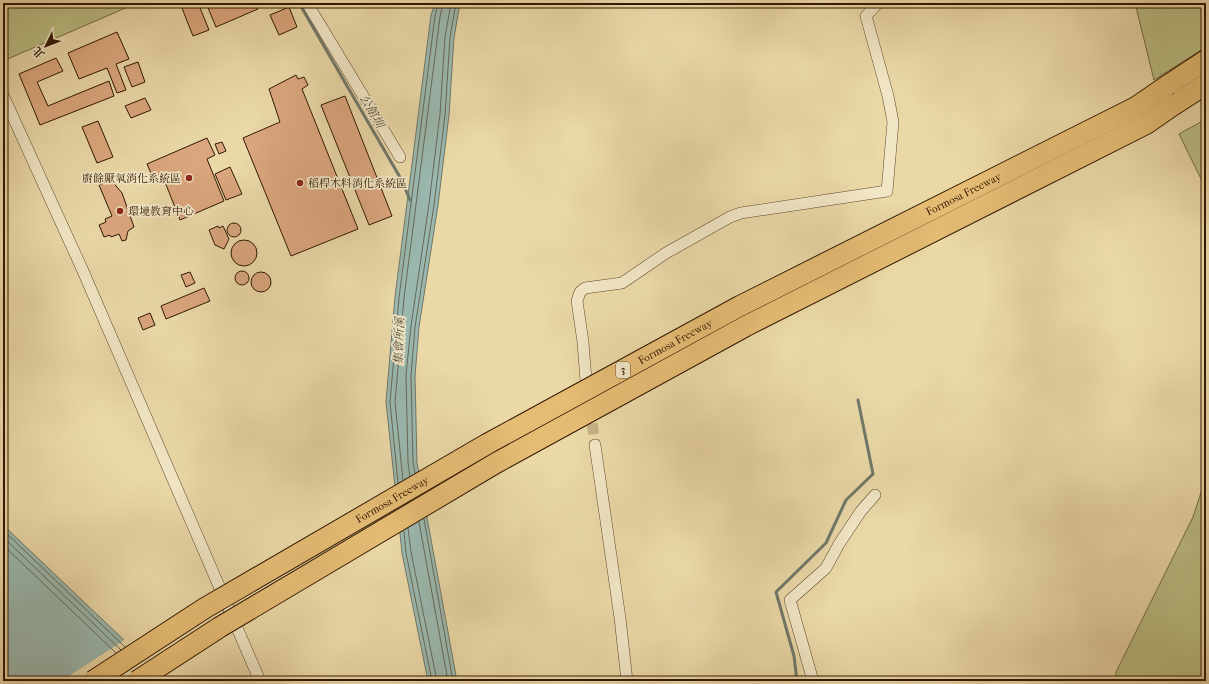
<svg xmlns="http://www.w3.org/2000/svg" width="1209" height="684" font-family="'IM FELL French Canon','Noto Serif TC',serif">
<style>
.green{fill:#bbbe84;stroke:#766a42}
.water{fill:#9ab8af;stroke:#707869}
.pier{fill:#ead8a7}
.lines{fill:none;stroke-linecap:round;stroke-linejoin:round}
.shore{stroke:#666858;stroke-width:1}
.stream{stroke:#707869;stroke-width:3}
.building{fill:#daa67d;stroke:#311701}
.street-tunnel{stroke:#c5b186;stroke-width:11;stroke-dasharray:11 5.5;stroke-linecap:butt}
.street-casing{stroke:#5f472a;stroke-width:12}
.highway-casing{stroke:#311701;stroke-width:22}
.street{stroke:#f1e6c6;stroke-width:11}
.highway{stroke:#e5bc74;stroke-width:20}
.highway-bridge-casing{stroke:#311701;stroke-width:22;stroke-linecap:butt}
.highway-bridge{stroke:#e5bc74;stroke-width:20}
.poi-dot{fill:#8f2418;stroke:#f1e6c6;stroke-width:1.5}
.labels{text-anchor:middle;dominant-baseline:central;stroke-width:3.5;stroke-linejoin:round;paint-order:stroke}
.shield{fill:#f1e6c6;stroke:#6b553c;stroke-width:1}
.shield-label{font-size:10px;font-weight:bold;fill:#311701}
.poi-label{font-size:11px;fill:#311701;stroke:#f1e6c6;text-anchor:start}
.street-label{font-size:11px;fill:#311701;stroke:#f1e6c6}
.water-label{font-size:12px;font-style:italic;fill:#564f3e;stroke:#f1e6c6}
</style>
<rect width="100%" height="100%" fill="#ead8a7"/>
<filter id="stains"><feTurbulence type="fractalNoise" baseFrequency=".005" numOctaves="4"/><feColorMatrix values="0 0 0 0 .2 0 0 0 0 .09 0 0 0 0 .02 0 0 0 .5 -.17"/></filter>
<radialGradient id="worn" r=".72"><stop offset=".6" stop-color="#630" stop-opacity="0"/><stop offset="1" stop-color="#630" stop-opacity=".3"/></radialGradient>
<g class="green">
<polygon points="3,3 137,3 3,61"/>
<polygon points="1135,3 1206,3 1206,47 1154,80"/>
<polygon points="1206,119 1206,196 1204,185 1179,134"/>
<polygon points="1206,477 1206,681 1116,681 1116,672 1193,517"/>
</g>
<g class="water">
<polygon points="435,3 460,3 454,38 449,115 438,205 419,327 415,376 417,463 457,681 428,681 402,553 386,402 395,297 431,15"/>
<polygon points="3,525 167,681 3,681"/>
</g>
<polygon class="pier" points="126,639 162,673 150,681 61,681"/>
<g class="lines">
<g class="shore">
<polyline points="415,473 413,463 411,376 415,327 434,205 445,115 450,37 456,3"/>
<polyline points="410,476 408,463 406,375 411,326 429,204 440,114 445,37 451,3"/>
<polyline points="403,480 395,402 404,298 440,17 443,3"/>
<polyline points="398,483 390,402 399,298 435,16 438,3"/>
<polyline points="424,519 453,681"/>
<polyline points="419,522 448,681"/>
<polyline points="408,528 411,552 437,681"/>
<polyline points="3,530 125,647"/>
<polyline points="404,531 406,553 432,681"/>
<polyline points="3,537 121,650"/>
<polyline points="3,545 116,653"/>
</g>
<g class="stream">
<polyline points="299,3 401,179 410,200"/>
<polyline points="797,681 794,656 776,592 826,543 846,500 873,474 858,400"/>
</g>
</g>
<g class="building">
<polygon points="180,3 198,3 209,30 193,36"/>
<polygon points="206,3 255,3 258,9 216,27"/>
<polygon points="289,7 297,27 279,35 270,15"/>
<polygon points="117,32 129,59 116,64 126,90 117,93 107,68 79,79 68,53"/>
<polygon points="56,58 63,71 37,82 48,106 109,81 114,96 40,125 19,74"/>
<polygon points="138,62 145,82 132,87 124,67"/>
<polygon points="296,75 298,79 304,77 308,85 302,89 358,229 291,256 243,138 280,122 269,89"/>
<polygon points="345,96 392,216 369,225 321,105"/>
<polygon points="145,98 151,110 131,118 125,106"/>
<polygon points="98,121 113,157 97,163 82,127"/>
<polygon points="207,138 215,155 207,159 224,201 180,220 163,177 154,180 147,164"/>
<polygon points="222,142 226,151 219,154 215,144"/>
<polygon points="230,167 242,194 226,200 215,174"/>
<polygon points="111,180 122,193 134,227 128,231 126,240 122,241 119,234 111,237 110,235 104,237 99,225 106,222 105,219 112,216 99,185"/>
<circle cx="234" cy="230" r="7"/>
<polygon points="218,226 219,228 223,226 229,239 224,249 215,245 209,230"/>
<circle cx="244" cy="253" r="13"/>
<circle cx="242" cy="278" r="7"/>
<circle cx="261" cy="282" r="10"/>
<polygon points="190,272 195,283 186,287 181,275"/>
<polygon points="204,288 210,301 166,319 161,306"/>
<polygon points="150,313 155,325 143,330 138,318"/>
</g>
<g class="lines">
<polyline class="street-tunnel" points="590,407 595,445"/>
<g class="street-casing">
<g id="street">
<polyline points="307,3 400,157"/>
<polyline points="3,95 83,271 260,681"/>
<polyline points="587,393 583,342 577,301 580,292 585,288 622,283 666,253 730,217 741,213 887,191 893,122 888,96 866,16 878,3"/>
<polyline points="595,445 620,618 627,681"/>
<polyline points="813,681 790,600 826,568 839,544 861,511 875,495"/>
</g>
</g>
<g class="highway-casing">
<g id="highway">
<polyline points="1168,85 1206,60"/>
<polyline points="1175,104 1206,84"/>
</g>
</g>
<use href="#street" class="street"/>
<use href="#highway" class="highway"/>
<g class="highway-bridge-casing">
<g id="highway-bridge">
<path id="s1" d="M 93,681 L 205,608 L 487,444 L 740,306 L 1136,107 L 1168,85"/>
<polyline points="137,681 220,627 496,463 746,326 1146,124 1175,104"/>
</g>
</g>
<use href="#highway-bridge" class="highway-bridge"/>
</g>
<g class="poi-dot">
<circle cx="189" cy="178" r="4"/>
<circle cx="300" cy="183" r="4"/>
<circle cx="120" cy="211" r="4"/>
</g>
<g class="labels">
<rect class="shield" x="616" y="362" width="14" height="16" rx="3"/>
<g class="shield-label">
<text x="623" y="370">3</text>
</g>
<g class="poi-label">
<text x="181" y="178" text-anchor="end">廚餘厭氧消化系統區</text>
<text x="308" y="183">稻桿木料消化系統區</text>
<text x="128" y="211">環境教育中心</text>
</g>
<g class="street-label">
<text stroke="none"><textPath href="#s1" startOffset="998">Formosa Freeway</textPath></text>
<text stroke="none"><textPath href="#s1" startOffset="674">Formosa Freeway</textPath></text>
<text stroke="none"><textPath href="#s1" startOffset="350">Formosa Freeway</textPath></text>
</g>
<g class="water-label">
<text transform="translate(372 111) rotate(60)">公館圳</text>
<text transform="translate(399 341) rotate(-88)">集會所溪</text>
</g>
</g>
<rect width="1209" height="684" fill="none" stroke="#ead8a7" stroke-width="16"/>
<rect x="4" y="4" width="1201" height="676" fill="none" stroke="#311701" stroke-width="2"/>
<rect x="8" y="8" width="1193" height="668" fill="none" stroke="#311701"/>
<g transform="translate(46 46) rotate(227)" stroke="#f1e6c6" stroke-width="3" paint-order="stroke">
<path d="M0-3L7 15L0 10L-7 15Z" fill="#311701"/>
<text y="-6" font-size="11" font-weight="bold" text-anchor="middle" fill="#311701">北</text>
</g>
<rect width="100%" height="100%" filter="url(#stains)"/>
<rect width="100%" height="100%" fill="url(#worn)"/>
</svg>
